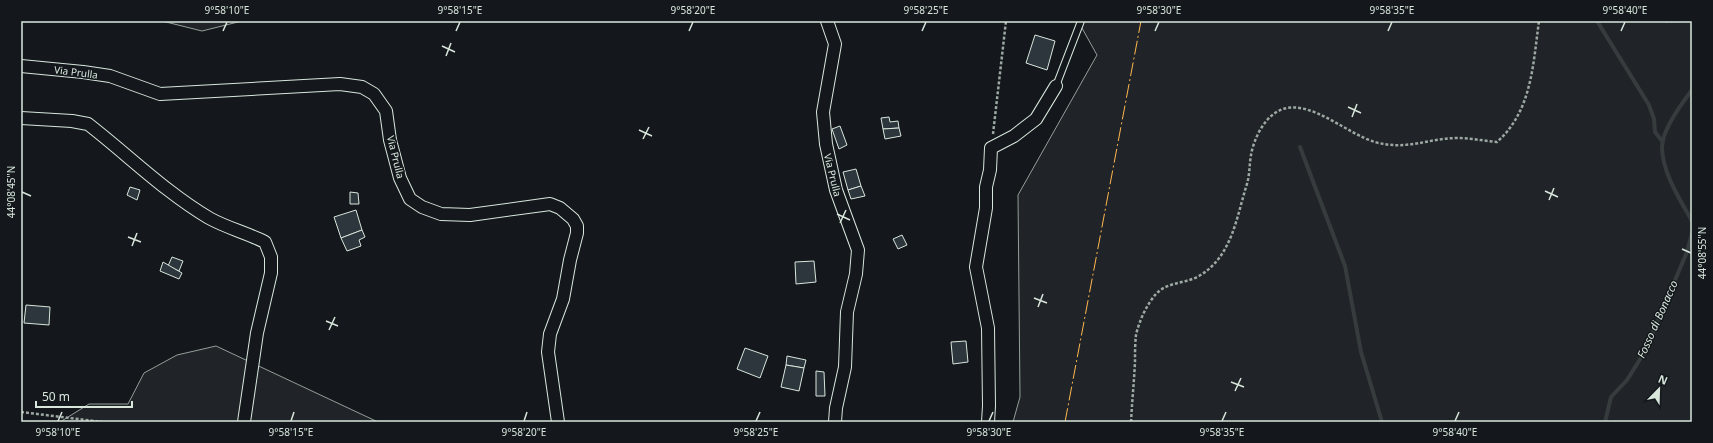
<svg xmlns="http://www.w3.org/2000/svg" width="1713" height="443" font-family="'Noto Sans',sans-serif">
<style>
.green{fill:#202428;stroke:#939e99}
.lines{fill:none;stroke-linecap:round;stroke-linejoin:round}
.stream{stroke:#363b3e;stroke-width:4}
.building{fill:#2c363c;stroke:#d8e6dc}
.service-casing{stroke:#d8e6dc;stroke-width:8}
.minor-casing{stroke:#d8e6dc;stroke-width:14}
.path{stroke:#9da8a2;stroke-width:2.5;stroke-dasharray:3 2;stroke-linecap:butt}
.service{stroke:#14181c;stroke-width:6}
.minor{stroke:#14181c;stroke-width:12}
.power{stroke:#ffb74d;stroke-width:1;stroke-dasharray:14 3 2 3;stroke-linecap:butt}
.ticks{fill:none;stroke:#d8e6dc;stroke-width:1.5}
.labels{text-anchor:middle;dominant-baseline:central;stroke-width:3;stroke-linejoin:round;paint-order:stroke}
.street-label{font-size:10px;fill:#d8e6dc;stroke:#14181c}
.water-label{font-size:11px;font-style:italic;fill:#d8e6dc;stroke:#14181c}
.neatline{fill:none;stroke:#d8e6dc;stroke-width:1.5}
.ticks-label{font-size:10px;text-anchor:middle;fill:#d8e6dc}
</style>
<rect width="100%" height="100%" fill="#14181c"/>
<g class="green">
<polygon points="162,21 242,21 202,31"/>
<polygon points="1078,21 1692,21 1692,422 1013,422 1020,397 1018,195 1097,55"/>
<polygon points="216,346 378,422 60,422 89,404 128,404 144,373 177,355"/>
</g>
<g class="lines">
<g class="stream">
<polyline points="1597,21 1649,105 1654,119 1655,132 1663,142"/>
<path d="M 1692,90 C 1682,103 1662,131 1662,147 C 1662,172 1680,200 1692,221"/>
<polyline points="1300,147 1345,266 1361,352 1382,422"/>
<polyline points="1605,422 1611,397 1627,380 1644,353 1687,252 1692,233"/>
</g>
</g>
<g class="building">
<polygon points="1035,35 1055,41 1047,70 1026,63"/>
<polygon points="889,117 890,122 898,121 899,128 883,129 881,118"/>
<polygon points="840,126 847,145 839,149 832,129"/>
<polygon points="899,128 901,136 885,139 883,129"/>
<polygon points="856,169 861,186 848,190 843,172"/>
<polygon points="861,186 865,196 851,199 848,190"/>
<polygon points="130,187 140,190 137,200 127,195"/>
<polygon points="350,192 358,193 359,204 350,204"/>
<polygon points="356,210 362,230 341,238 334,217"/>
<polygon points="362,230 365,237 359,240 361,246 347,251 341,238"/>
<polygon points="902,235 907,245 898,249 893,239"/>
<polygon points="172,257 183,261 179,271 168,266"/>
<polygon points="814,261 816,282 796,284 795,262"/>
<polygon points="163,262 182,273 179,279 160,271"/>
<polygon points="26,305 50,307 49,325 24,323"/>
<polygon points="966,341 968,362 953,364 951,342"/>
<polygon points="745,348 768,356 760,378 737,369"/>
<polygon points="787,356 806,360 804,368 786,365"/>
<polygon points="786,365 804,368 799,391 781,387"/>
<polygon points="816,371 824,372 825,396 816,396"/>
</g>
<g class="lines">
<g class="service-casing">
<polyline id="service" points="1056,86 1081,21"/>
</g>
<g class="minor-casing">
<g id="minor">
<polyline points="827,21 835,44 823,112 826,144 836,190 858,250 856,274 847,312 845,367 836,408 835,422"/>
<polyline points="21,66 83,72 110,76 160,94 340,84 362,87 374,94 386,111 390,140 400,178 410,199 422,207 441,214 470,215 550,204 560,208 573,219 577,226 577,233 570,260 563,299 550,334 548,352 558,422"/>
<path d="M 21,118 L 72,121 L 88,124 C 128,155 165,192 209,218 C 227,228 247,233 265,242 L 271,257 L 271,273 L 257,333 L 244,422"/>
<polyline points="988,422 989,406 988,328 976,267 986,208 986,187 990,170 991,148 1014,136 1036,119 1056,86"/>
</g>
</g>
<g class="path">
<polyline points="1665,21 1677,21"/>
<polyline points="993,134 1006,21"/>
<polyline points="21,412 102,422"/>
<path d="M 1131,422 C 1132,402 1134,382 1135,362 C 1135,353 1135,343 1136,335 C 1139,321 1147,304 1156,294 C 1167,282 1183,284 1197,277 C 1231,259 1236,220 1246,187 C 1250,176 1249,166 1251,155 C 1254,138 1265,115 1283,109 C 1312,100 1347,134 1375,142 C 1407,151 1428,138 1458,138 C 1471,138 1484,141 1497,142 C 1532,111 1533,64 1539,21"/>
</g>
<use href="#service" class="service"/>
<use href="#minor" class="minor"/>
<polyline class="power" points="1065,422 1141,21"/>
</g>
<path class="ticks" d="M 223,31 L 227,22M 456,31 L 460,22M 689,31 L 693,22M 922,31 L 926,22M 1155,31 L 1159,22M 1388,31 L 1392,22M 1621,31 L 1625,22M 442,46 L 455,52M 446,56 L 451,43M 1348,107 L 1361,113M 1352,117 L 1357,104M 639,130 L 652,136M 643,139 L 649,127M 1545,191 L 1558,197M 22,192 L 31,196M 1549,200 L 1554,188M 837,214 L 850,220M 840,223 L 846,210M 128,237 L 141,242M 132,246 L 137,233M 1682,249 L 1691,253M 1034,298 L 1047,303M 1038,307 L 1043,294M 326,321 L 338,326M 329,330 L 335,317M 1231,382 L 1244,387M 1235,391 L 1241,378M 58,421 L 62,412M 291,421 L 294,412M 524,421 L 527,412M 756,421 L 760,412M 989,421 L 993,412M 1222,421 L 1226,412M 1455,421 L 1459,412"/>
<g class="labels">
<g class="street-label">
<text transform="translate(76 72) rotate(7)">Via Prulla</text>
<text transform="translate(396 157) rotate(76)">Via Prulla</text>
<text transform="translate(833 175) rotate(76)">Via Prulla</text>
</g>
<g class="water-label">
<text transform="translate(1657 319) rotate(-66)">Fosso di Bonacco</text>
</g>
</g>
<rect width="1713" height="443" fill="none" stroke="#14181c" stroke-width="44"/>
<g transform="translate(1659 389) rotate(23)" stroke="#14181c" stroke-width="3" paint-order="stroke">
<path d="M0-3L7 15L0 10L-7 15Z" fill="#d8e6dc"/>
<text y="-6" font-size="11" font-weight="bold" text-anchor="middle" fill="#d8e6dc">N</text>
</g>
<path d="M36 401v6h96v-6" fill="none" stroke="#d8e6dc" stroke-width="2"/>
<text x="42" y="401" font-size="12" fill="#d8e6dc" stroke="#14181c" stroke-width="3" paint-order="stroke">50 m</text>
<rect x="22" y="22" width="1669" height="399" class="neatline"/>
<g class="ticks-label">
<text x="227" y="14">9°58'10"E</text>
<text x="460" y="14">9°58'15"E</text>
<text x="693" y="14">9°58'20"E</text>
<text x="926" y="14">9°58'25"E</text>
<text x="1159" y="14">9°58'30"E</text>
<text x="1392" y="14">9°58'35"E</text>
<text x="1625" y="14">9°58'40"E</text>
<text transform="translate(11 192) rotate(-90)" y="4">44°08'45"N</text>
<text transform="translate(1702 253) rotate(-90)" y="4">44°08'55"N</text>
<text x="58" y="436">9°58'10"E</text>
<text x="291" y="436">9°58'15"E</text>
<text x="524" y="436">9°58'20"E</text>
<text x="756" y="436">9°58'25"E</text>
<text x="989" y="436">9°58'30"E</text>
<text x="1222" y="436">9°58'35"E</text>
<text x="1455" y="436">9°58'40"E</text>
</g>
</svg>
